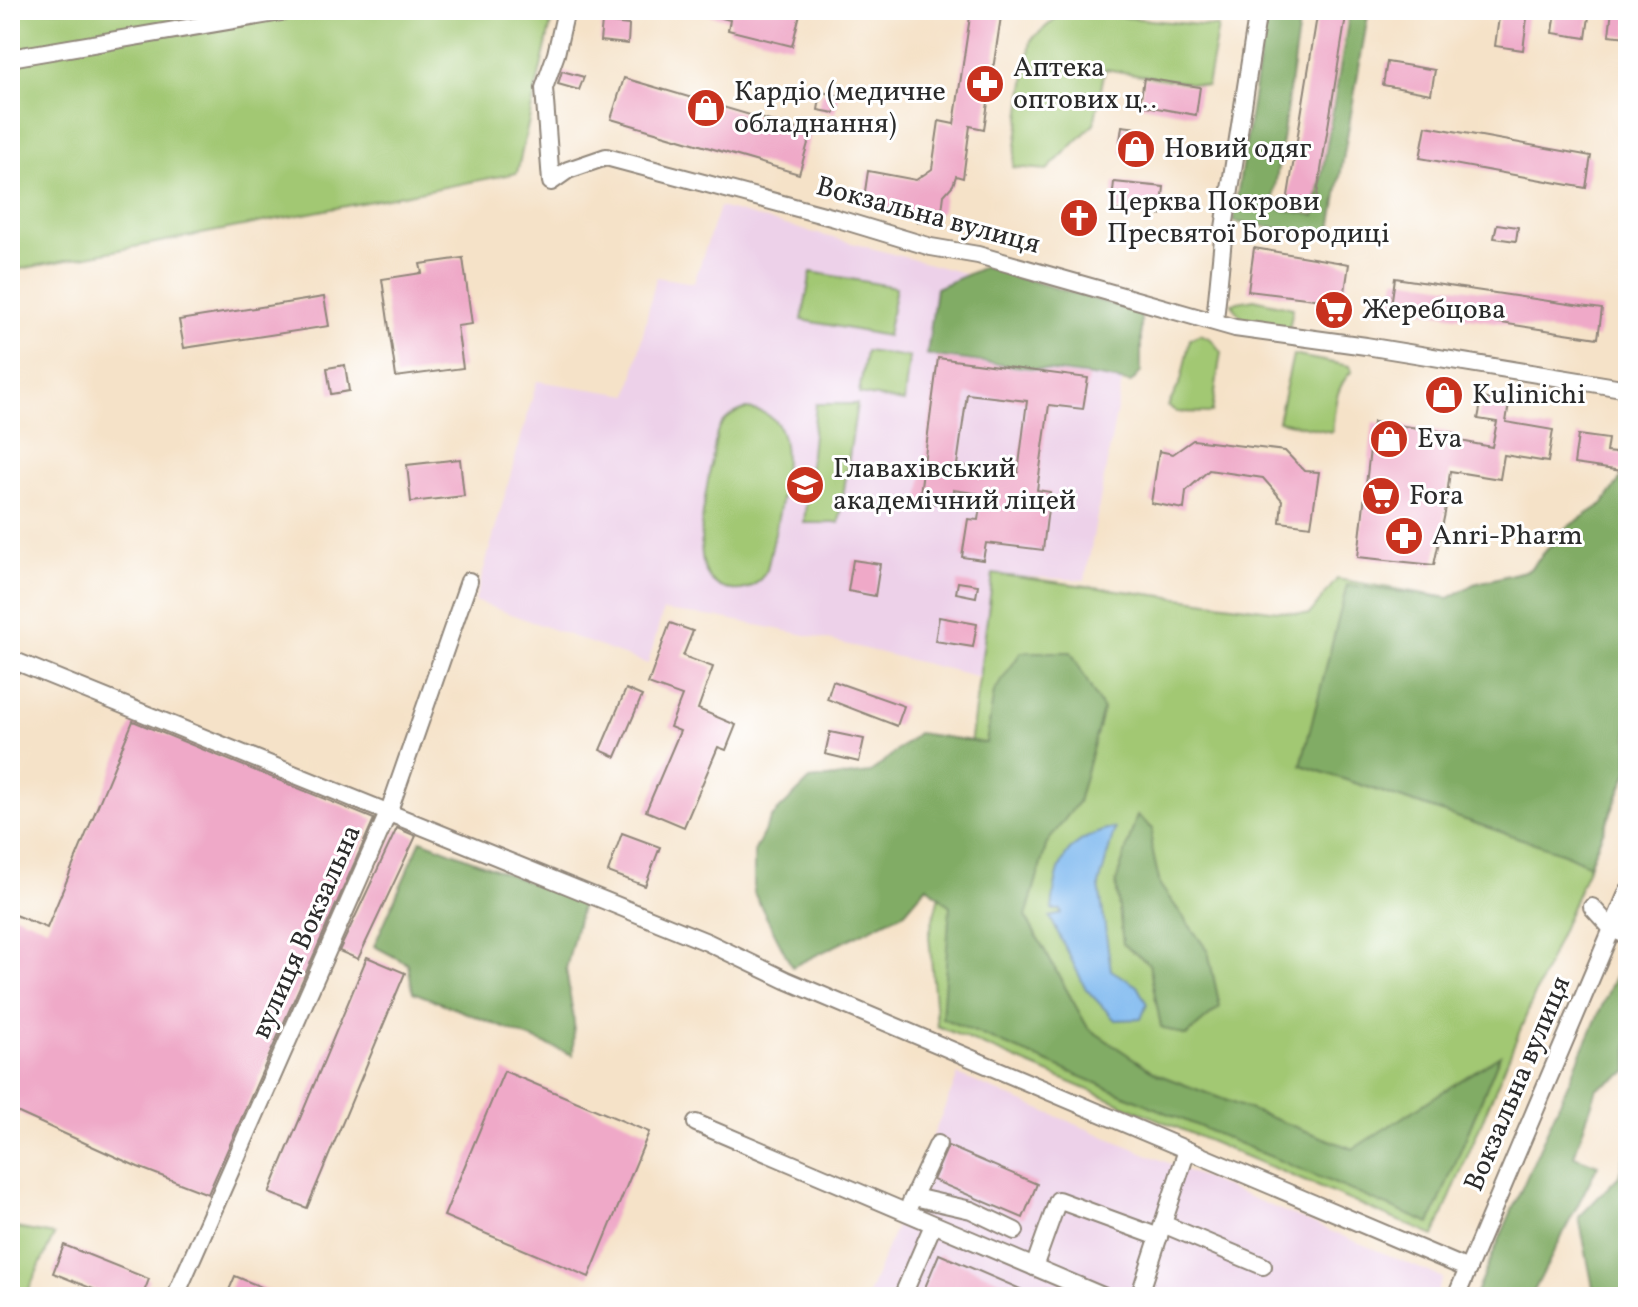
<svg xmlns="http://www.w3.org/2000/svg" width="1638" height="1307" font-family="Vollkorn,serif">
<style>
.built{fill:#edd1e9}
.green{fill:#a2c873;stroke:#667a4f;stroke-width:2}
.forest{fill:#81ac65;stroke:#566c48;stroke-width:2}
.water{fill:#7db8ef;stroke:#54728d;stroke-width:2}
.building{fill:#efa9c8;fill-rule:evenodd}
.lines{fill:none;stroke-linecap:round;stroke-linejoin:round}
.minor-casing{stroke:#90867a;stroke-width:20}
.minor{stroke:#fff;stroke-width:16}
.labels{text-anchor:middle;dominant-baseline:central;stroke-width:6;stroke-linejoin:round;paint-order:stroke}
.poi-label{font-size:28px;fill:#2b2b2b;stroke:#fff;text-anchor:start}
.street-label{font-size:28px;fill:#2b2b2b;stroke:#fff}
</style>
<rect width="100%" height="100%" fill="#fff"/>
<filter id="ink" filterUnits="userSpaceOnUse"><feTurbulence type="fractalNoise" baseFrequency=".0125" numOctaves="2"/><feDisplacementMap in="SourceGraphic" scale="16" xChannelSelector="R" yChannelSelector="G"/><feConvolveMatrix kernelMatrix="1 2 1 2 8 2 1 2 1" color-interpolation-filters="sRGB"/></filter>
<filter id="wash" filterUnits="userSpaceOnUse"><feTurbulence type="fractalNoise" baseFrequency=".006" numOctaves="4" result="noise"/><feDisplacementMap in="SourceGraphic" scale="32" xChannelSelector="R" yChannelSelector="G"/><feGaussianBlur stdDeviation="1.8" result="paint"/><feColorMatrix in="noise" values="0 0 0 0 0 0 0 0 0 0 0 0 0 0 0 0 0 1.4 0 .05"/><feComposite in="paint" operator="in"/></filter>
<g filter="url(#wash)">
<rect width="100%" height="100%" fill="#f5e2c8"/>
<g class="built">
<polygon points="719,207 1141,321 1128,350 1085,580 993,575 980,677 820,638 723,618 663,611 648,664 475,601 537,381 629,395 656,277 694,283"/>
<polygon points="958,1075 1443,1278 1435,1297 867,1297"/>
</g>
<g class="green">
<polygon points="10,10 554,10 517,173 10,271"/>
<polygon points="1064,11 1218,27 1207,86 1105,69 1094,124 1047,170 1013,167 1031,40"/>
<polygon points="811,272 896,287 887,336 802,320"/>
<path d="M 1254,299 L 1293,308 L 1289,330 C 1268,327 1240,326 1232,303 Z"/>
<polygon points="1200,334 1211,339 1221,352 1212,413 1177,412 1168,406 1181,381 1190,339"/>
<polygon points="866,351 909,357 904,402 859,394"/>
<path d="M 1293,355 L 1349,366 L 1352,371 C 1334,388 1335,409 1332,432 L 1278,421 Z"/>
<polygon points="816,404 857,404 839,523 804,523"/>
<path d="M 745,409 C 758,410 770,413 778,425 C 796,455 774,535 767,570 C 759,583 749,592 732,590 C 717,589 705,577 703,562 C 696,526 711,469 717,432 C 724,419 731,414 745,409 Z"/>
<polygon points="1628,456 1628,772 1434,1236 937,1026 929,935 962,805 993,574 1309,615 1337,579 1449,598 1474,584 1529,570 1566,528 1603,504 1625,473"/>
<polygon points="10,1227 54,1235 25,1297 10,1297"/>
</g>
<g class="forest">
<polygon points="1267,10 1301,10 1272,208 1315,215 1350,10 1369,10 1330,235 1233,222"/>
<polygon points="984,267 1141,313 1141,372 1131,383 1099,377 927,355 936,288"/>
<polygon points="1628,456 1628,772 1589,865 1564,853 1301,765 1347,585 1449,598 1474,584 1529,570 1566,528 1603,504 1625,473"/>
<polygon points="1021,652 1071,652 1103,710 1078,802 1047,843 1026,917 1088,1028 1157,1074 1353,1149 1500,1055 1430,1224 942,1018 950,906 927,886 905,912 792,967 754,893 754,852 771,818 810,780 870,773 918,733 986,743 994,692"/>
<polygon points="1137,815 1153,829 1151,844 1160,885 1208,951 1220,1007 1186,1036 1161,1027 1149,964 1123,944 1116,883"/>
<polygon points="421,840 582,903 566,969 574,1022 573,1055 413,992 408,964 374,946"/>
<polygon points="1628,947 1628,1072 1597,1088 1574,1156 1598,1165 1531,1297 1474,1297"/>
<polygon points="1628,1141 1628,1297 1595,1297 1579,1217 1619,1176"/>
</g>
<path class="water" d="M 1115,828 L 1099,885 L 1111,970 L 1137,986 L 1147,1004 L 1141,1019 L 1115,1020 L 1086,989 L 1050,917 L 1062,914 L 1061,910 L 1052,910 C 1057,861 1064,839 1115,828 Z"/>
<g id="blocks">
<g class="building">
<polygon points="705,10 801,10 792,46 728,30 730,20 705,14"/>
<polygon points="971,10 1002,10 984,129 970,126 963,178 956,176 953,185 944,195 942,211 930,220 918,222 909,213 863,205 868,171 916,180 932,169 939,121 954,124"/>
<polygon points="1318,10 1347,10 1315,207 1287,202"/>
<polygon points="1500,10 1528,10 1523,50 1495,46"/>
<polygon points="1556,10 1590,10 1586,38 1553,33"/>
<polygon points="1612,10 1628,10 1628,37 1609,35"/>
<polygon points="602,22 629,25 628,44 600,41"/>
<polygon points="1387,62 1435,70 1431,94 1383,85"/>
<polygon points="562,71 584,77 579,90 558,84"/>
<polygon points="624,78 811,133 799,174 611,119"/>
<polygon points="1144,78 1200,87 1196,115 1140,105"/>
<polygon points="821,92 838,95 835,113 818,110"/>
<polygon points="1122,126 1146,129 1143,155 1120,153 1124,141 1120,141"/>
<polygon points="1426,126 1591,156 1586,188 1420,158"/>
<polygon points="1114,182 1164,187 1161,215 1111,210"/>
<polygon points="1497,224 1518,227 1516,241 1494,238"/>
<polygon points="1254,248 1349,264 1341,319 1320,316 1323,300 1248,291"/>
<polygon points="463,258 472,324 457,326 463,368 396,377 382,279 422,273 420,264"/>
<polygon points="1395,278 1602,309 1598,338 1391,306"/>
<polygon points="324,297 329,326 184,348 179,320"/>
<path d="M 938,358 L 1088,378 L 1083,409 L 1049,405 L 1037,490 L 1050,492 L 1043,550 L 986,543 L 983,560 L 962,557 L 968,519 L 978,520 L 982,494 L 953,490 L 951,506 L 919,501 ZM 967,394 L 1027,401 L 1018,473 L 957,465 Z"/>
<polygon points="345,365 349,391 331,394 327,368"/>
<polygon points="1434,388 1455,391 1453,403 1433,400"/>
<polygon points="1482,398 1509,403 1506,422 1553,430 1548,462 1504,455 1500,479 1450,471 1445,513 1434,565 1358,557 1373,422 1456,433 1455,440 1492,447 1497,422 1478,419"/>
<polygon points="1578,435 1608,439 1606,452 1625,454 1622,471 1574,464"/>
<polygon points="1193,440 1285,451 1304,471 1319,472 1311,526 1280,522 1282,500 1263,478 1209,470 1186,491 1184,509 1151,503 1159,451 1173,454"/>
<polygon points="460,459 464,496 411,502 407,465"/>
<polygon points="853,560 880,564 875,596 848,591"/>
<polygon points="958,582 978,585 976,597 956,593"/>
<polygon points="939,617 977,624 973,647 935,641"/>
<polygon points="670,623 693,631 683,656 713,667 698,709 736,725 726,750 718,747 684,827 646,811 680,731 670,727 682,696 648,684"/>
<polygon points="833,681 904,706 897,726 827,699"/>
<polygon points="626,689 642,696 616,757 600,750"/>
<polygon points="133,721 374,819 208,1194 138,1167 10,1109 10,913 47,928"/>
<polygon points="830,732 864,739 859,762 825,754"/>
<polygon points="397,828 416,836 358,959 339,951"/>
<polygon points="622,833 660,847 645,886 608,872"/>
<polygon points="367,957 405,973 307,1208 269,1193"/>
<polygon points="504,1071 649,1132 589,1277 444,1216"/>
<polygon points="948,1146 1037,1184 1023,1218 933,1180"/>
<polygon points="64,1245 149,1279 142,1297 113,1297 53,1273"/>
<polygon points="939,1254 1039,1297 921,1297"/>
<polygon points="235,1276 285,1297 226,1297"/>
</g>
</g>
</g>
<g filter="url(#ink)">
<use href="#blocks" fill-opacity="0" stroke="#90867a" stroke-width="2"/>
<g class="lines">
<g class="minor-casing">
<g id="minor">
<polyline points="566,10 556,54 544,88 551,182 568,170 606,157 835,218 931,247 978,255 1235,328 1366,346 1628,389"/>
<polyline points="10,58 293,10"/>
<polyline points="1215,321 1224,228 1258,10"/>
<polyline points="10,659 707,942 786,980 1468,1269"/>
<polyline points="1592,907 1612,929 1628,936"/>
<polyline points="696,1123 1105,1297"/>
<polyline points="914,1197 971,1210 1015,1231"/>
<polyline points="910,1204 938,1144"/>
<polyline points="1163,1224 1263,1266"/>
<polyline points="1034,1267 1058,1200 1159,1237"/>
<polyline points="175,1297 389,811 469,581"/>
<polyline points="902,1297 933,1225"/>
<polyline points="1139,1297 1187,1150"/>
<polyline points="1456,1297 1628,891"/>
</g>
</g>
<use href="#minor" class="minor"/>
</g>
</g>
<defs>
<g id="pharmacy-disc" transform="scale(2)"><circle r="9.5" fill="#c8321e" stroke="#fff"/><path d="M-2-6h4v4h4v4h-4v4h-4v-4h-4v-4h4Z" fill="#fff"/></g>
<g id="shop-disc" transform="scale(2)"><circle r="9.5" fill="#c8321e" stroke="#fff"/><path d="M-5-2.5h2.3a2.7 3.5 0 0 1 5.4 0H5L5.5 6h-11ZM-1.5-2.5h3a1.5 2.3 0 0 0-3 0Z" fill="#fff"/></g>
<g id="church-disc" transform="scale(2)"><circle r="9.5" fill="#c8321e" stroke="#fff"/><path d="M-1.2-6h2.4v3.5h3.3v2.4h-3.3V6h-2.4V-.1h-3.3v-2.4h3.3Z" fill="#fff"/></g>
<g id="supermarket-disc" transform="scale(2)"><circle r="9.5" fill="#c8321e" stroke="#fff"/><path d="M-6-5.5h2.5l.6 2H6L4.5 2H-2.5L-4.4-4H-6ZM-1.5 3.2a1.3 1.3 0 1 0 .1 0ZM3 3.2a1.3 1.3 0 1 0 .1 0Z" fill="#fff"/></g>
<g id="school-disc" transform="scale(2)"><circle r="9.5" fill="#c8321e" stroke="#fff"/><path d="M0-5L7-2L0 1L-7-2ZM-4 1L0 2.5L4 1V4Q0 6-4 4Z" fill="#fff"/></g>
</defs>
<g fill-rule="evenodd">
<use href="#pharmacy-disc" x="985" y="84"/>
<use href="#shop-disc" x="706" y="108"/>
<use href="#shop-disc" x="1136" y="149"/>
<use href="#church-disc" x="1079" y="218"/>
<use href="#supermarket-disc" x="1334" y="310"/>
<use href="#shop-disc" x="1444" y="395"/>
<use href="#shop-disc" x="1389" y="439"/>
<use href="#school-disc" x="805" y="485"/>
<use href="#supermarket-disc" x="1381" y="496"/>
<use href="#pharmacy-disc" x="1404" y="536"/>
</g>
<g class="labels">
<g class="poi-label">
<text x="1013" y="68">Аптека<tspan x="1013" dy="32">оптових ц‥</tspan></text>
<text x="734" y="92">Кардіо (медичне<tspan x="734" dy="32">обладнання)</tspan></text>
<text x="1164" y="149">Новий одяг</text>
<text x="1107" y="202">Церква Покрови<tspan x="1107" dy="32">Пресвятої Богородиці</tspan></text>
<text x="1362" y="310">Жеребцова</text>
<text x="1472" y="395">Kulinichi</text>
<text x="1417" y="439">Eva</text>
<text x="833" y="469">Главахівський<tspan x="833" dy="32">академічний ліцей</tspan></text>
<text x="1409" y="496">Fora</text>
<text x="1432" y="536">Anri-Pharm</text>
</g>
<g class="street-label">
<text transform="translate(928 216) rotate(15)">Вокзальна вулиця</text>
<text transform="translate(307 932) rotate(-66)">вулиця Вокзальна</text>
<text transform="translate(1518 1084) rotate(-67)">Вокзальна вулиця</text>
</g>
</g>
<rect width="1638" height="1307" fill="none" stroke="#fff" stroke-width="40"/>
</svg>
